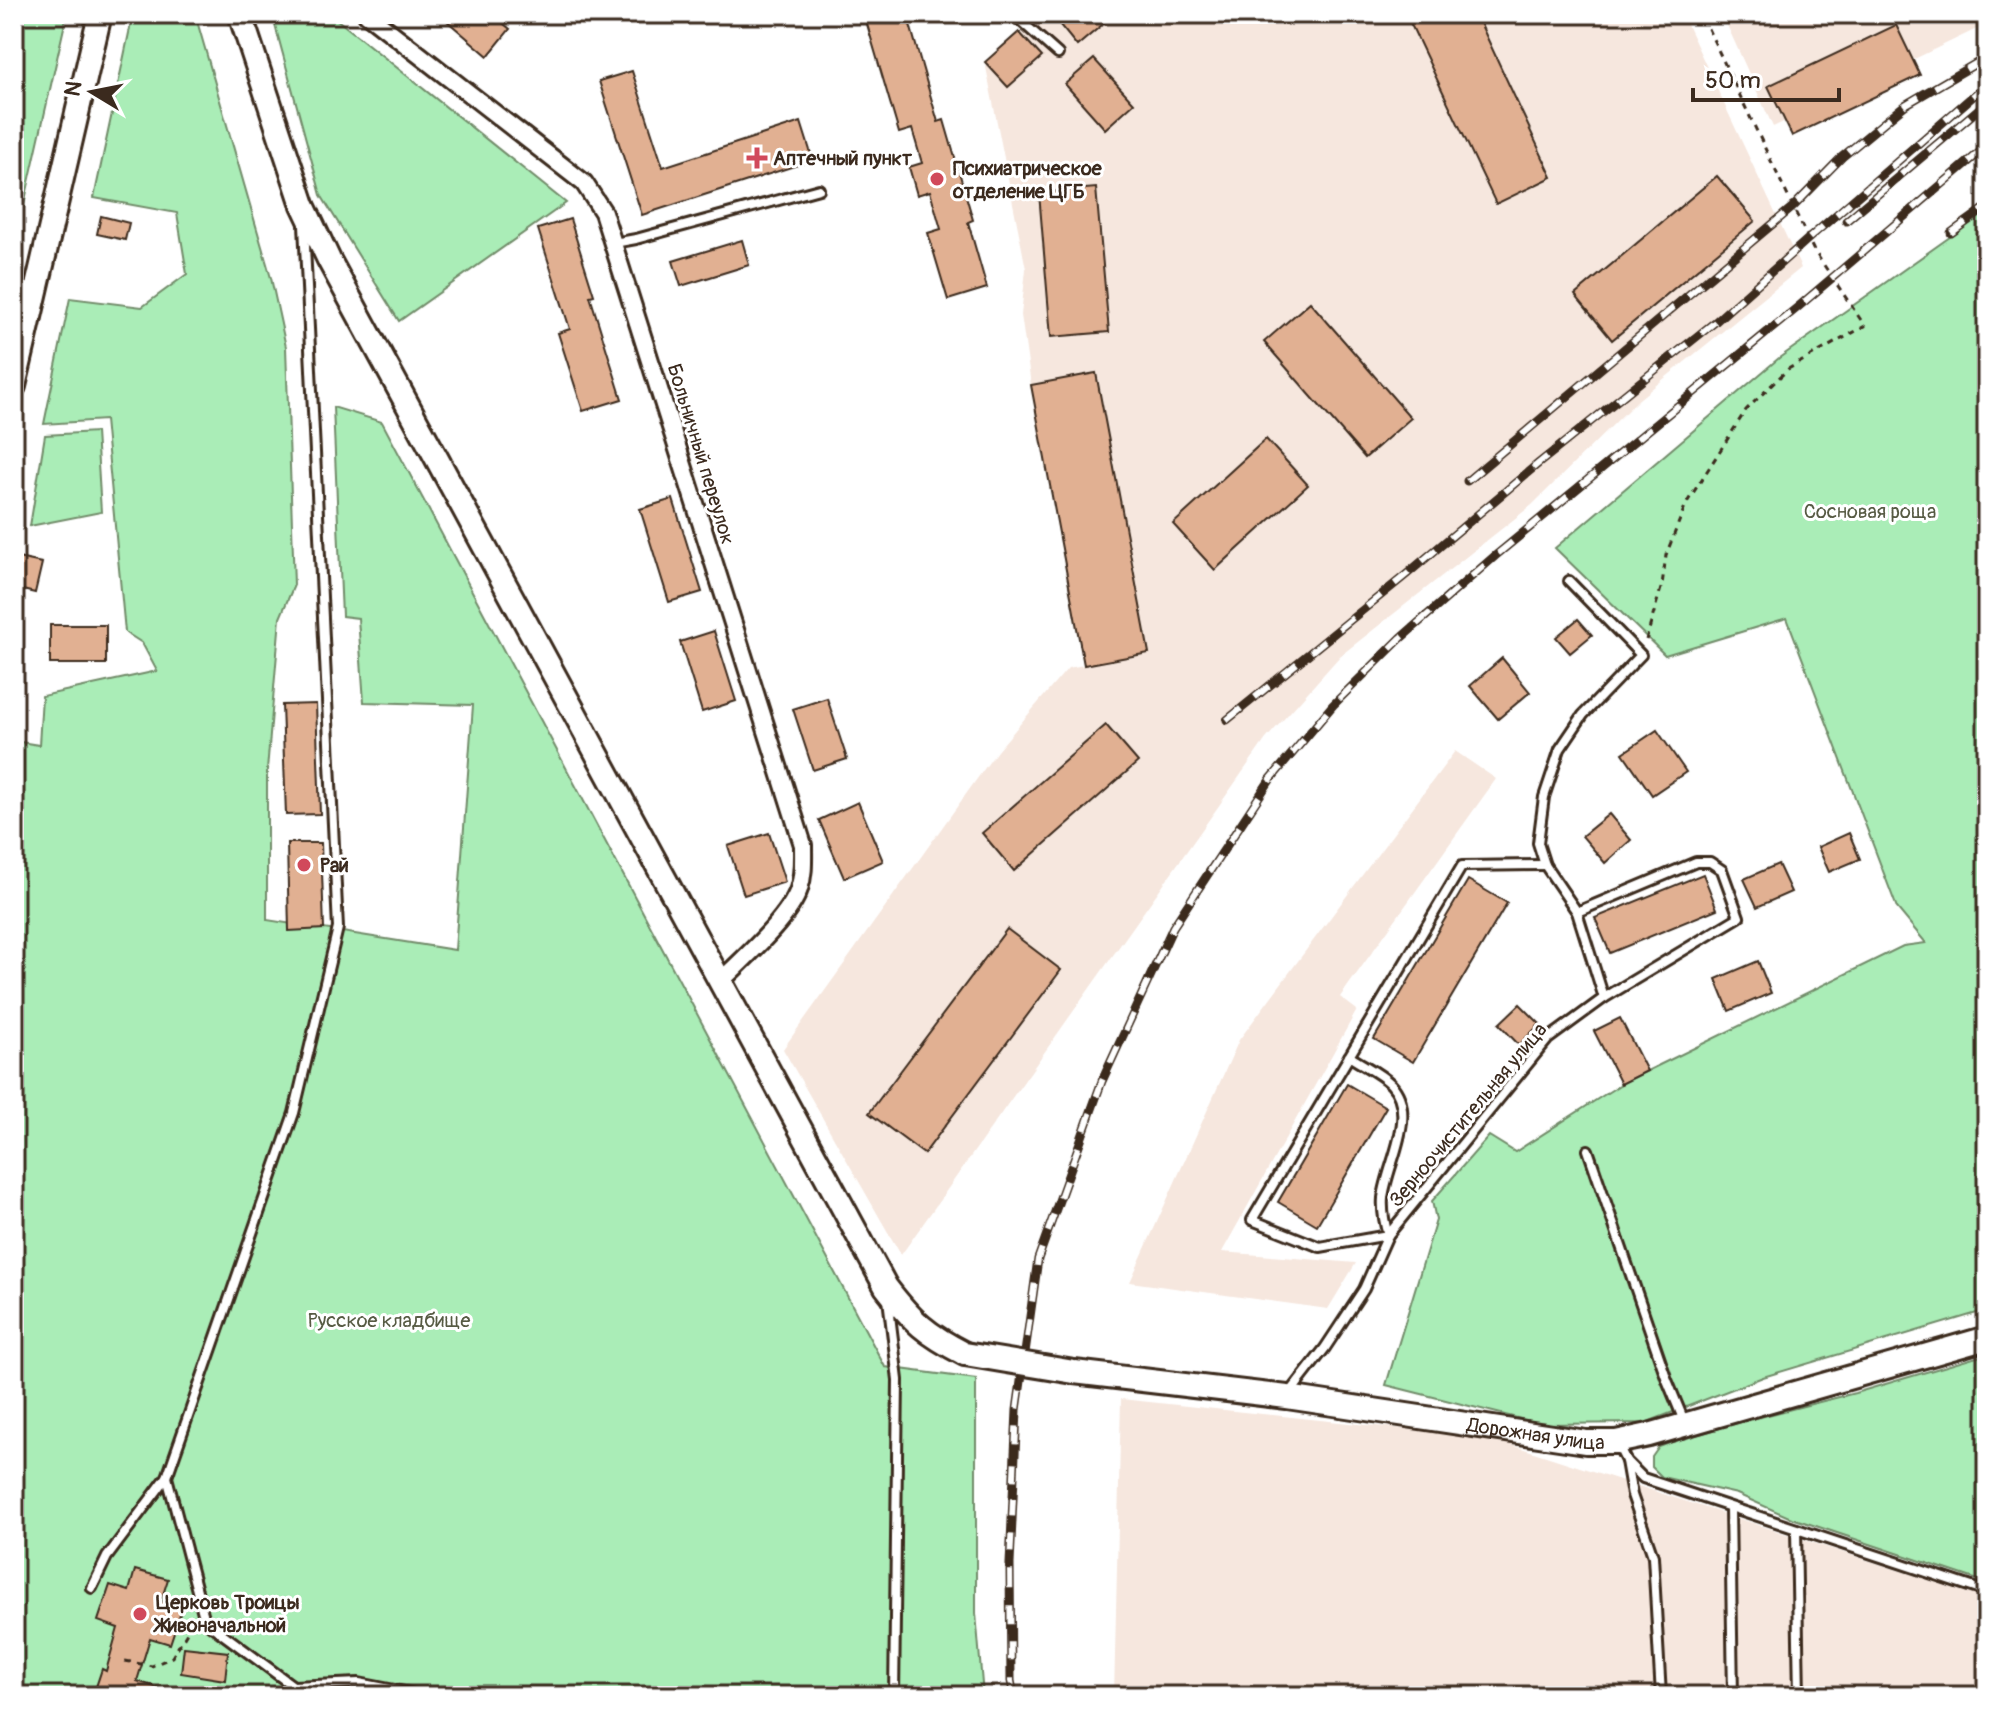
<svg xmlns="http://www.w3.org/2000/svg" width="2001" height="1710" font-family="Pangolin,sans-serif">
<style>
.built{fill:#f6e7de}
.green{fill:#aaedb7;stroke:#728c6a;stroke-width:2}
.building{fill:#e1b092;stroke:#3b2a1e;stroke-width:2}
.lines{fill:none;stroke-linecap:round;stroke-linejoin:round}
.lane-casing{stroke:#3b2a1e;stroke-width:14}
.street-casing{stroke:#3b2a1e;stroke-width:22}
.secondary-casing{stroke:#3b2a1e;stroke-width:28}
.path{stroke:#3b2a1e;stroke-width:3;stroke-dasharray:6 6;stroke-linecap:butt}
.lane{stroke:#fff;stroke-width:8}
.street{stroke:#fff;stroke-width:16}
.secondary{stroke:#fff;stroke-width:22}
.rail-casing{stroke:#3b2a1e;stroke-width:9}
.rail{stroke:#fff;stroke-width:6;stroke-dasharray:18;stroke-linecap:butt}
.secondary-bridge-casing{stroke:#3b2a1e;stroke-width:28;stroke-linecap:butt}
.secondary-bridge{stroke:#fff;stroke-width:22}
.poi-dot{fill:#d1495b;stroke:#fff;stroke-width:3}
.labels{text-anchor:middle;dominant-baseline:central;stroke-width:6;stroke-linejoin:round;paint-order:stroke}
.poi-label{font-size:20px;font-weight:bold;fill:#3b2a1e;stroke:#fff;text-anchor:start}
.street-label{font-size:20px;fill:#3b2a1e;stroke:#fff}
.park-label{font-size:20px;fill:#575b44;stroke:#fff}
</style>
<rect width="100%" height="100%" fill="#fff"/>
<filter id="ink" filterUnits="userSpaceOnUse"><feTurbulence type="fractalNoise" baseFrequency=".0125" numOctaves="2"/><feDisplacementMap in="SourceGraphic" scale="16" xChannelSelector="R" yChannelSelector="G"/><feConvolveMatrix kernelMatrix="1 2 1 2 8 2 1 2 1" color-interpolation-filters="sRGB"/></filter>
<g filter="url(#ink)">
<g class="built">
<polygon points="1041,14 1682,14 1801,268 1639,399 1532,505 1340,656 1266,739 901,1255 783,1049 997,751 1068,668 1084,665 1031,385 1021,315 1026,269 985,62"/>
<polygon points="1722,14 1987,14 1987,24 1773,127"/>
<polygon points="1455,751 1496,779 1340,997 1357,1010 1222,1252 1356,1263 1328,1309 1130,1282 1239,1040"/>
<polygon points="1121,1399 1490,1438 1987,1599 1987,1696 1114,1696"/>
</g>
<g class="green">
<polygon points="14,14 67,14 19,227 14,225"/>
<polygon points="133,14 195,14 271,278 286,347 294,585 280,618 267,770 267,920 455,950 473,705 364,702 358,618 342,616 333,407 382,422 885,1367 976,1379 976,1613 983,1696 14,1696 14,741 39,745 42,696 157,671 142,643 125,632 105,420 44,424 70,298 142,307 187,274 177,213 94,198"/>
<polygon points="272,14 330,14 566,203 399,321 321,195"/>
<polygon points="1987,213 1987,1310 1763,1377 1645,1423 1541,1424 1386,1385 1436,1220 1432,1201 1489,1136 1515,1152 1621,1084 1647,1071 1903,946 1926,943 1897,908 1787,618 1665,655 1555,548 1779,358 1971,222"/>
<polygon points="96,432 101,512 30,526 45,435"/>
<polygon points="1987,1354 1987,1583 1789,1517 1737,1494 1662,1477 1652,1467 1652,1457 1659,1447 1675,1441 1748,1420 1855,1393"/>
</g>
<g class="building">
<polygon points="439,14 492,14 510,29 488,56"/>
<polygon points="864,14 907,14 938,122 944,120 973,220 968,222 987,288 948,300 928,233 941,229 930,191 917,195 909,167 922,163 912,129 899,133"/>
<polygon points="1051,14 1115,14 1077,46"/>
<polygon points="1406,14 1476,14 1552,177 1496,204"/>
<polygon points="1896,25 1920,75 1792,136 1768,86"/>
<polygon points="1019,32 1042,57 1008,87 985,62"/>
<polygon points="1094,59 1134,103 1105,129 1065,84"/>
<polygon points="632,71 663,167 801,122 813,160 642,215 599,81"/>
<polygon points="1717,176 1755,221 1612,340 1575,295"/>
<polygon points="1096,188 1109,332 1051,337 1039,193"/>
<polygon points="101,216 129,223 125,240 97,234"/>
<polygon points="570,219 594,295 590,296 622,399 583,411 558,333 570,329 538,229"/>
<polygon points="742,240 749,265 681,286 673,261"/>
<polygon points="1310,302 1411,418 1365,458 1264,342"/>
<polygon points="1096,373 1149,653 1084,665 1031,385"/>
<polygon points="1266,439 1308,485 1215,570 1173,524"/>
<polygon points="673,499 702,592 669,602 640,509"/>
<polygon points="18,558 42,563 35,593 14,588 14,576"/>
<polygon points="1578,619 1592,635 1570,653 1556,637"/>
<rect x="50" y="625" width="56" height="39"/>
<polygon points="714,631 736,701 702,712 680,642"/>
<polygon points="1502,658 1530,692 1498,719 1470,686"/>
<polygon points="827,698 847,759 813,770 793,709"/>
<polygon points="316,704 320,814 286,815 282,705"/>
<polygon points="1106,725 1138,762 1014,871 982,833"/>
<polygon points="1657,730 1686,772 1652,795 1623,753"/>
<polygon points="858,802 883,861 844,878 819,820"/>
<polygon points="1609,814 1631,840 1605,863 1582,836"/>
<polygon points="769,833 785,882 744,895 728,846"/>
<polygon points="1849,833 1860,859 1829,872 1818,847"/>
<polygon points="287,843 321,843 324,929 289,931"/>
<polygon points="1778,864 1791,892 1757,907 1744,879"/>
<polygon points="1703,874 1717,909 1610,953 1595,918"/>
<polygon points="1468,880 1507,903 1413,1062 1374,1039"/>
<polygon points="1007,929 1061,970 924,1154 869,1113"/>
<polygon points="1758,961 1771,993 1729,1011 1716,979"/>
<polygon points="1520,1004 1540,1024 1519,1045 1499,1024"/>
<polygon points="1620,1018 1647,1071 1621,1084 1594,1031"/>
<polygon points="1347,1084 1386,1107 1317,1225 1278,1202"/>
<polygon points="135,1570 168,1579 161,1601 182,1608 170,1644 150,1638 137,1681 174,1693 174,1696 112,1696 95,1690 102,1669 106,1671 118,1628 98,1621 110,1585 129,1591"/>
<polygon points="184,1647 228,1652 225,1680 181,1673"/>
</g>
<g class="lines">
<g class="lane-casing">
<g id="lane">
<polyline points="1013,14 1058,54"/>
<polyline points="614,243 636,239 819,189"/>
<polyline points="1569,581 1641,655 1583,715 1560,749 1544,797 1538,843 1545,865 1577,912 1604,998"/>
<path d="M 1349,1056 C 1362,1065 1380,1073 1391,1084 C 1419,1114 1387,1163 1383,1198 C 1382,1211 1384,1222 1388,1235 L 1320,1247 L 1252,1220 L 1462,866 L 1545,865"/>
<polyline points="1588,1150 1667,1380 1684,1421"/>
<polyline points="888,1299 898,1380 894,1696"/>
<polyline points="1290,1393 1325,1348 1364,1289 1388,1235 1548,1039 1604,998 1739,917 1722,870 1710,862 1696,862 1577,912"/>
<polyline points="1617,1443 1626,1461 1643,1478 1987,1592"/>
<polyline points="1626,1461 1632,1495 1653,1556 1661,1696"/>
<polyline points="1730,1508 1733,1696"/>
<polyline points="1796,1529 1799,1696"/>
<polyline points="92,1588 107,1557 167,1477"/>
<polyline points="293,1686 359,1683 426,1696"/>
<polyline points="296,1696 293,1686 205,1621 167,1477 294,1113 338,928 304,225"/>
</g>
</g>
<g class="street-casing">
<path id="street" d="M 367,14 L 584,183 L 603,212 L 803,845 C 803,860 804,874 799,889 C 789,919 744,958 721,981"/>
</g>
<g class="secondary-casing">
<g id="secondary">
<path d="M 240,14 L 303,205 L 329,260 L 886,1287 C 913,1322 926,1334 965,1354"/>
<polyline points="14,386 100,14"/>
<path id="s1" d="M 1074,1372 L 1287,1397 L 1586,1442 L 1616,1442 L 1649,1435 L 1987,1338"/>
</g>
</g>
<g class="path">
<polyline points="1646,640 1662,585 1666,555 1686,504 1746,410 1788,369 1865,326 1813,249 1701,14"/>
<polyline points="125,1661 152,1666 172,1657 190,1627 194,1625"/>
</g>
<use href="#lane" class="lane"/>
<use href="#street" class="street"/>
<use href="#secondary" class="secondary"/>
<g class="rail-casing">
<g id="rail">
<polyline points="1846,221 1987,102"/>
<polyline points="1951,233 1987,207"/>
<polyline points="1467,481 1793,207 1842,157 1905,105 1987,57"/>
<polyline points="1227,720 1407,574 1539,463 1715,322 1808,239 1987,84"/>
<polyline points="1014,1696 1011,1681 1010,1564 1017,1410 1038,1259 1102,1081 1173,927 1270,780 1333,705 1401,638 1495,556 1798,307 1987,146"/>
</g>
</g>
<use href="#rail" class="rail"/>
<g class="secondary-bridge-casing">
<polyline id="secondary-bridge" points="965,1354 1074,1372"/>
</g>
<use href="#secondary-bridge" class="secondary-bridge"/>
</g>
</g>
<g class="poi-dot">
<path d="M753 146h8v8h8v8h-8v8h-8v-8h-8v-8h8z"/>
<circle cx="937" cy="179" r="8"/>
<circle cx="304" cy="865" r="8"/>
<circle cx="140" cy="1614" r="8"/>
</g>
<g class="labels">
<g class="poi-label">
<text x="773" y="158">Аптечный пункт</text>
<text x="953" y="168">Психиатрическое<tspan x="953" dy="23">отделение ЦГБ</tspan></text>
<text x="320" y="865">Рай</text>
<text x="156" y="1602">Церковь Троицы<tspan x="156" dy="23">Живоначальной</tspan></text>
</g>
<g class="street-label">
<text transform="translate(701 454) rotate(73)">Больничный переулок</text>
<text transform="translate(1468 1115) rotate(-50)">Зерноочистительная улица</text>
<text stroke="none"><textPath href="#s1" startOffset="466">Дорожная улица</textPath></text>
</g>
<g class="park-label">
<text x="1870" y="511">Сосновая роща</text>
<text x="389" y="1320">Русское кладбище</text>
</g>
</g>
<rect width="2001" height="1710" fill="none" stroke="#fff" stroke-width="48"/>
<rect x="24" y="24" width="1953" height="1662" fill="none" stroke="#3b2a1e" stroke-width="3" filter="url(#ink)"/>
<g transform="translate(92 92) rotate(280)" stroke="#ffffff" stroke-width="6" paint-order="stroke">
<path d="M0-6L14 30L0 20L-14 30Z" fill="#3b2a1e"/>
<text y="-12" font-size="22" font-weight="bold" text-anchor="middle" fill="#3b2a1e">N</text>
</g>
<path d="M1693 88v12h146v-12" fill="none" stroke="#3b2a1e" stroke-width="4"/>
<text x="1705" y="88" font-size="24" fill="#3b2a1e" stroke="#ffffff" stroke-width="6" paint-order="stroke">50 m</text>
</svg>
